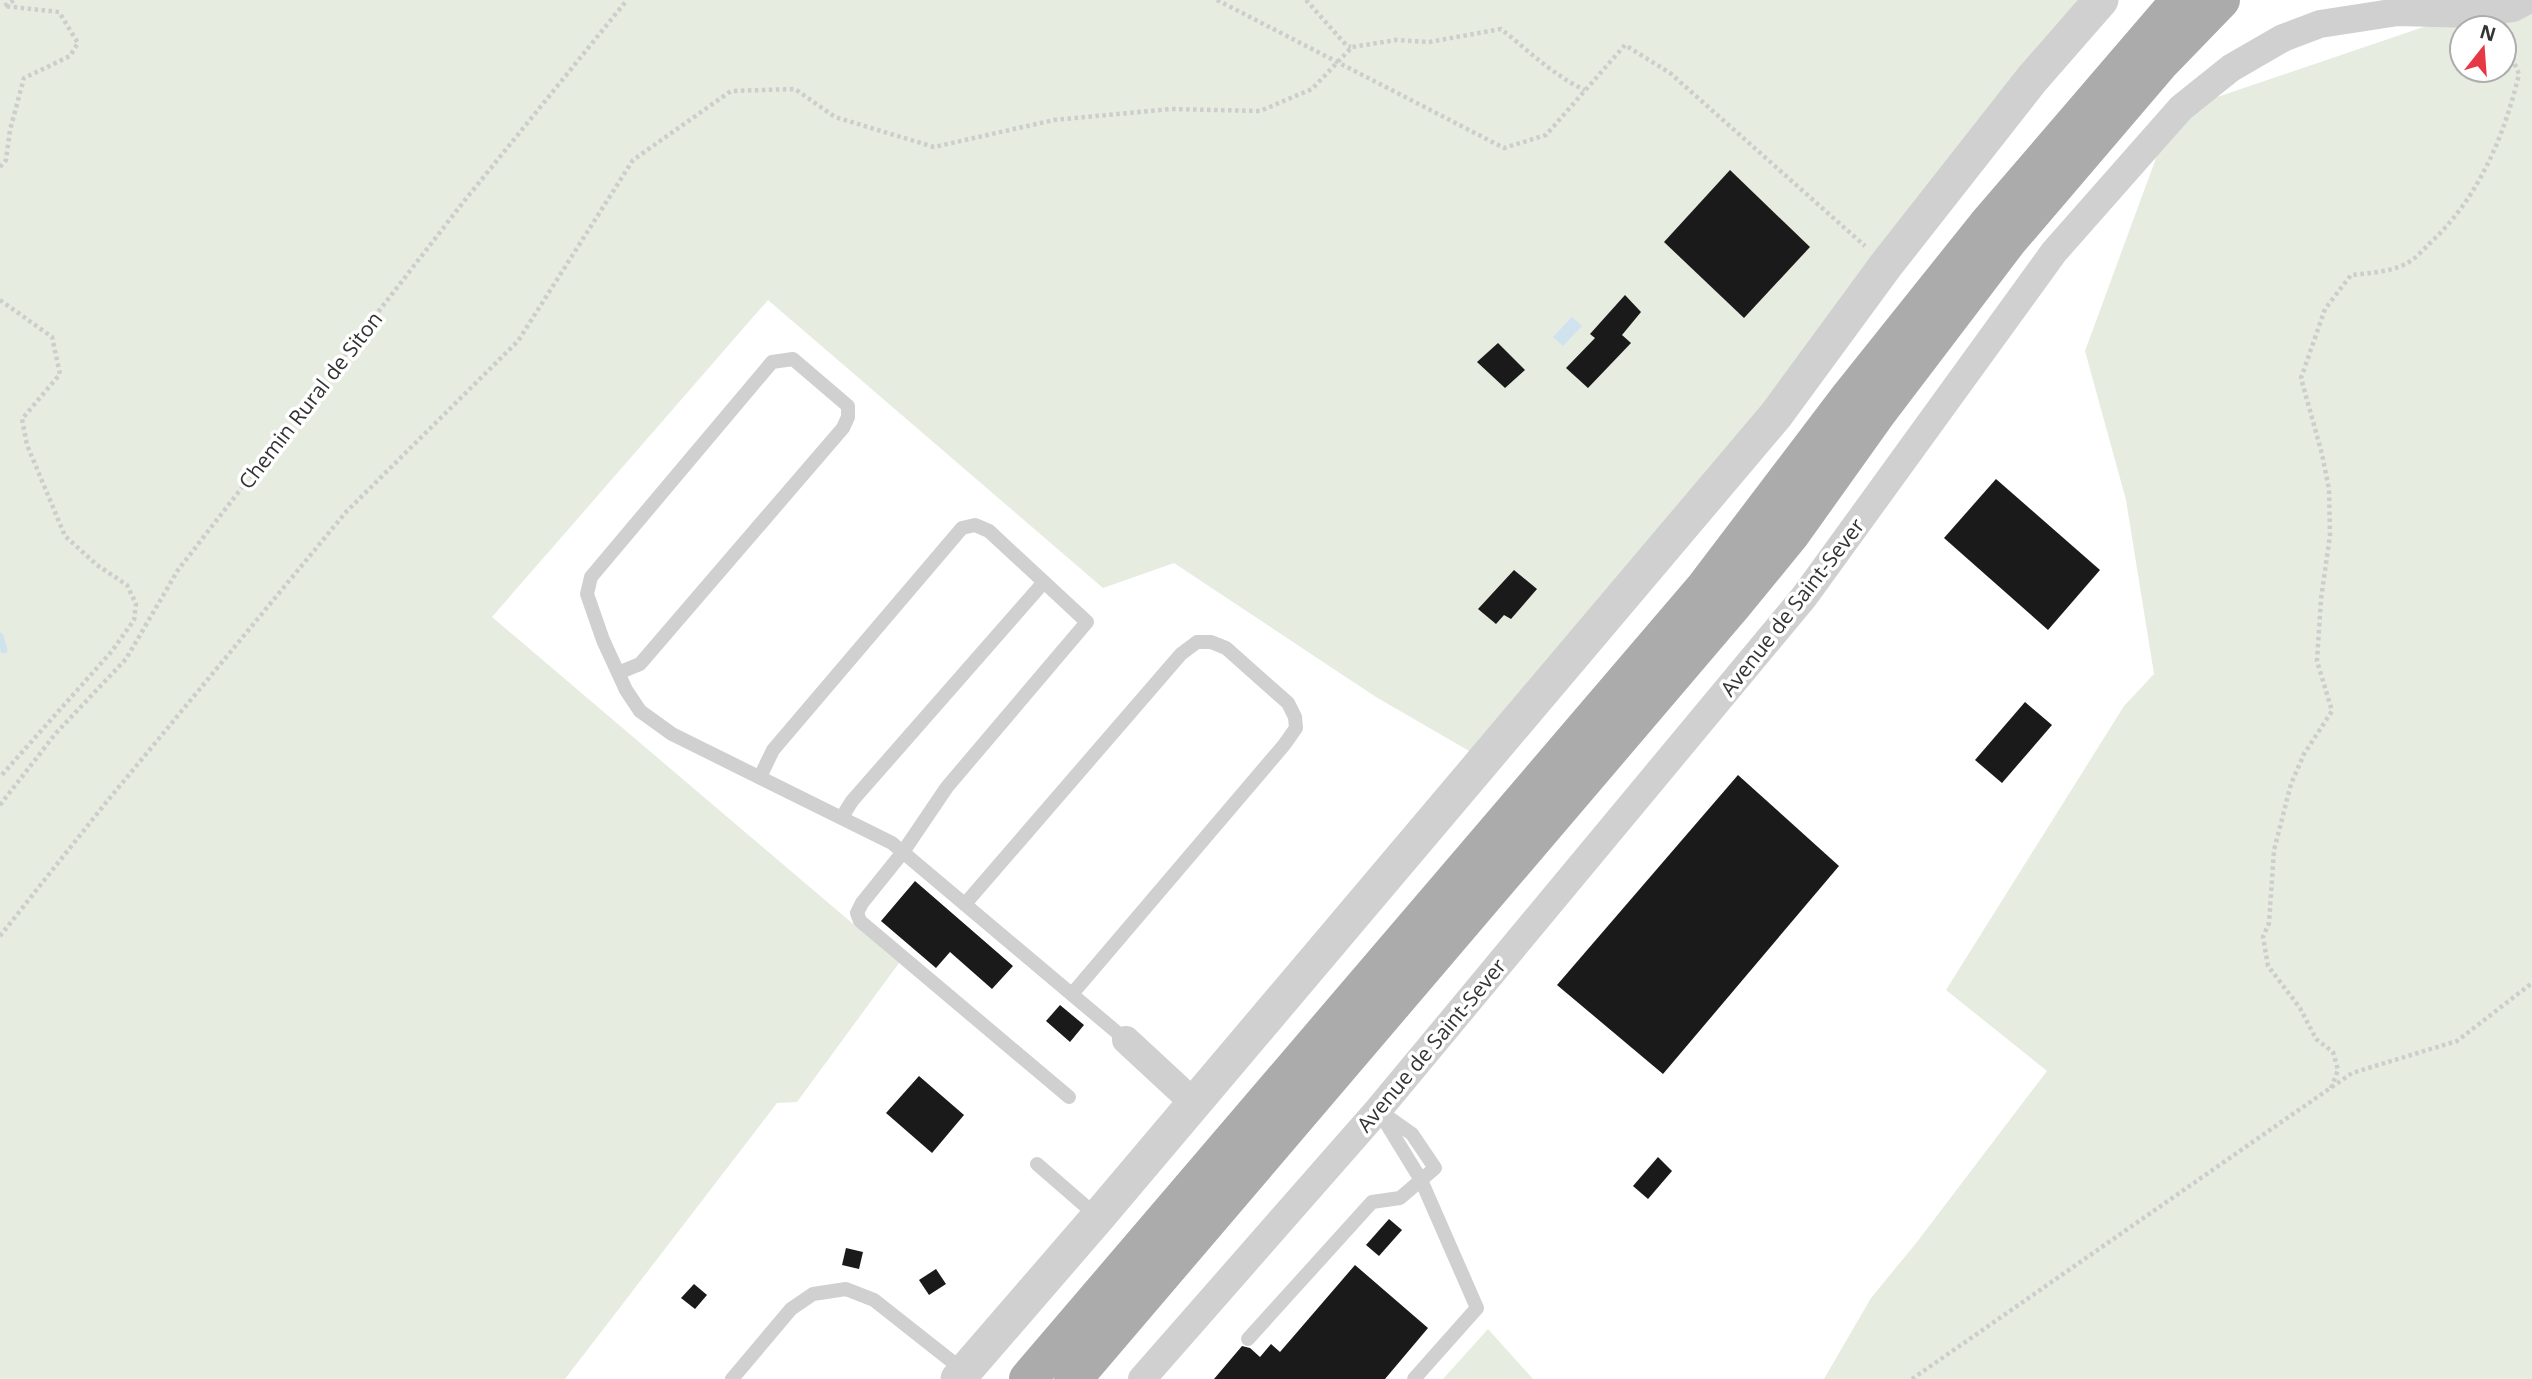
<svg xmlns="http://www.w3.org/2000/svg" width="2532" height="1379" font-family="'Open Sans',sans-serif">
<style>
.green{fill:#e6ecdf;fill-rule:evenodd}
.water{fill:#cfe2ee}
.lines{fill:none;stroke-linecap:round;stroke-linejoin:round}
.stream{stroke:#cfe2ee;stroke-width:7}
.building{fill:#1a1a1a}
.path{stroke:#cdcdcd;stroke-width:4.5;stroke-dasharray:3.5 3.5;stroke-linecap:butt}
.service{stroke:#d0d0d0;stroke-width:14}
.minor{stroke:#d0d0d0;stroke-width:28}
.tertiary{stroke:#d0d0d0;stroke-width:35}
.primary{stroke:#ababab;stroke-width:38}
.labels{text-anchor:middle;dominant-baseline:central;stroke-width:7;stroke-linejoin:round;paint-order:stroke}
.street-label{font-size:21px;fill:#333;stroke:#fff}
</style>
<rect width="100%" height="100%" fill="#fff"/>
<g class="green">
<polygon points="0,0 2110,0 1476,755 1376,697 1174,563 1103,588 768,300 492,617 899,963 797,1102 777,1103 565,1379 0,1379"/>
<path d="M 2503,0 L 2532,0 L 2532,1379 L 1824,1379 L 1871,1298 L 1917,1242 L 2047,1071 L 1946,990 L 2124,706 L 2154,674 L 2126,500 L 2085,351 L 2173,112 ZM 2462,28 L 2504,28 L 2504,70 L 2462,70 Z"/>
<polygon points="1488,1329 1533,1379 1443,1379"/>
</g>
<polygon class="water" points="1572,317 1582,326 1563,346 1553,337"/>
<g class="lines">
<polyline class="stream" points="0,636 4,650"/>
</g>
<g class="building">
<polygon points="1730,170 1810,247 1744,318 1664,242"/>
<polygon points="1625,295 1641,312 1622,335 1631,343 1588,388 1566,368 1595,338 1590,334"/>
<polygon points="1498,343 1525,370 1505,388 1477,362"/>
<polygon points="1996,479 2100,570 2048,630 1944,538"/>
<polygon points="1514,570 1537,589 1511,619 1504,615 1496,624 1478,609"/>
<polygon points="2025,702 2052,725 2002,783 1975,760"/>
<polygon points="1738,775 1839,866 1663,1074 1557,985"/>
<polygon points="915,881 1013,966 992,989 950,952 936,968 881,921"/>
<polygon points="1060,1005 1084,1025 1070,1042 1046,1021"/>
<polygon points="919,1076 964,1115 932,1153 886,1113"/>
<polygon points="1658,1157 1672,1171 1648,1199 1633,1186"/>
<polygon points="1389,1219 1402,1230 1379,1256 1366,1245"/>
<polygon points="846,1248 863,1252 859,1269 842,1265"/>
<polygon points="1355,1265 1428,1328 1385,1379 1214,1379 1242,1346 1250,1348 1260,1357 1271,1344 1280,1352"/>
<polygon points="936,1269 946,1284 929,1295 919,1280"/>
<polygon points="694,1284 707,1295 695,1309 681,1298"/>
</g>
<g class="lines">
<g class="path">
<polyline points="1217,0 1504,148 1546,135 1625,45 1670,73 1865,246"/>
<polyline points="1306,0 1347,46 1351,47"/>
<polyline points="0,167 6,160 10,130 24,78 70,56 78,43 59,12 4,6 14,0"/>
<polyline points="0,300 52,337 60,374 22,419 27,445 65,536 97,565 127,585 136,604 134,620 112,651 0,777"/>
<polyline points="0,805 56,733 126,659 178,570 465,200 627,0"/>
<path d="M 0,936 L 104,805 L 346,512 L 518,341 L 633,160 L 731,91 L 795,89 L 835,117 L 934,147 L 1054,120 L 1171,109 L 1260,111 L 1312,89 L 1352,47 L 1396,40 L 1429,42 L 1501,29 C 1529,51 1554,76 1585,90"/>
<path d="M 2331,1088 L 2338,1070 L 2333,1052 L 2316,1039 L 2300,1008 L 2268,966 L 2263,937 L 2269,923 L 2274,850 L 2291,784 L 2304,754 L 2332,711 L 2317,661 L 2321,599 L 2330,535 L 2329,489 L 2322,454 L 2301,378 L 2325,309 L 2351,275 C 2369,273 2393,272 2409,262 C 2416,258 2423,250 2429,244 C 2478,199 2504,137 2519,74 L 2504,39"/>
<polyline points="1912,1379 2352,1073 2457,1041 2532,983"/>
</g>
<g class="service">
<polyline points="618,673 640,664 843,428 848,417 848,406 793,359 772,362 591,577 587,594 603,640 626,690 640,711 672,734 892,843 1126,1040"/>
<polyline points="760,777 773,750 962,528 975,525 989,531 1087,622 947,787 903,852 862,903 857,913 860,921 1069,1097"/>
<polyline points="842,817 852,801 1044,582"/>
<polyline points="965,904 1181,654 1197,642 1211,642 1226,648 1288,703 1295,717 1296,728 1284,745 1072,994"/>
<polyline points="1380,1113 1421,1180 1477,1308 1414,1379"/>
<polyline points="1037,1164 1098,1217"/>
<polyline points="1248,1339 1372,1202 1400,1198 1435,1168 1412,1134 1378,1110"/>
<polyline points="732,1379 791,1309 813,1294 846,1289 874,1300 964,1371"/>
</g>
<g class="minor">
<polyline points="1126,1040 1194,1103"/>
<polyline points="1142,1379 1378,1110 1804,597 2054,252 2181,108 2231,68 2283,38 2320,24 2398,12 2474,14 2513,8 2528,0"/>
</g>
<polyline class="tertiary" points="958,1379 1098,1217 1776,415 1886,265 2032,79 2101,0"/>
<g class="primary">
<polyline points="1028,1379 1705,587 1850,396 1986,226 2180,0"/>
<polyline points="1073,1379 1733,605 1791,534 1878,412 2008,241 2161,62 2221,0"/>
</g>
</g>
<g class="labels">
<g class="street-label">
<text transform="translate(310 400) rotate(-52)">Chemin Rural de Siton</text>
<text transform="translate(1792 607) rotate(-52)">Avenue de Saint-Sever</text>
<text transform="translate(1431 1045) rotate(-50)">Avenue de Saint-Sever</text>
</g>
</g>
<g transform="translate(2483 49) rotate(17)"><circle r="33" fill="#ffffff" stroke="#adadad" stroke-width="2"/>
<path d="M0-5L12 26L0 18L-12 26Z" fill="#e63946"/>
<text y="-10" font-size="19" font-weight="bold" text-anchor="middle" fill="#333333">N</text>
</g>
</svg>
